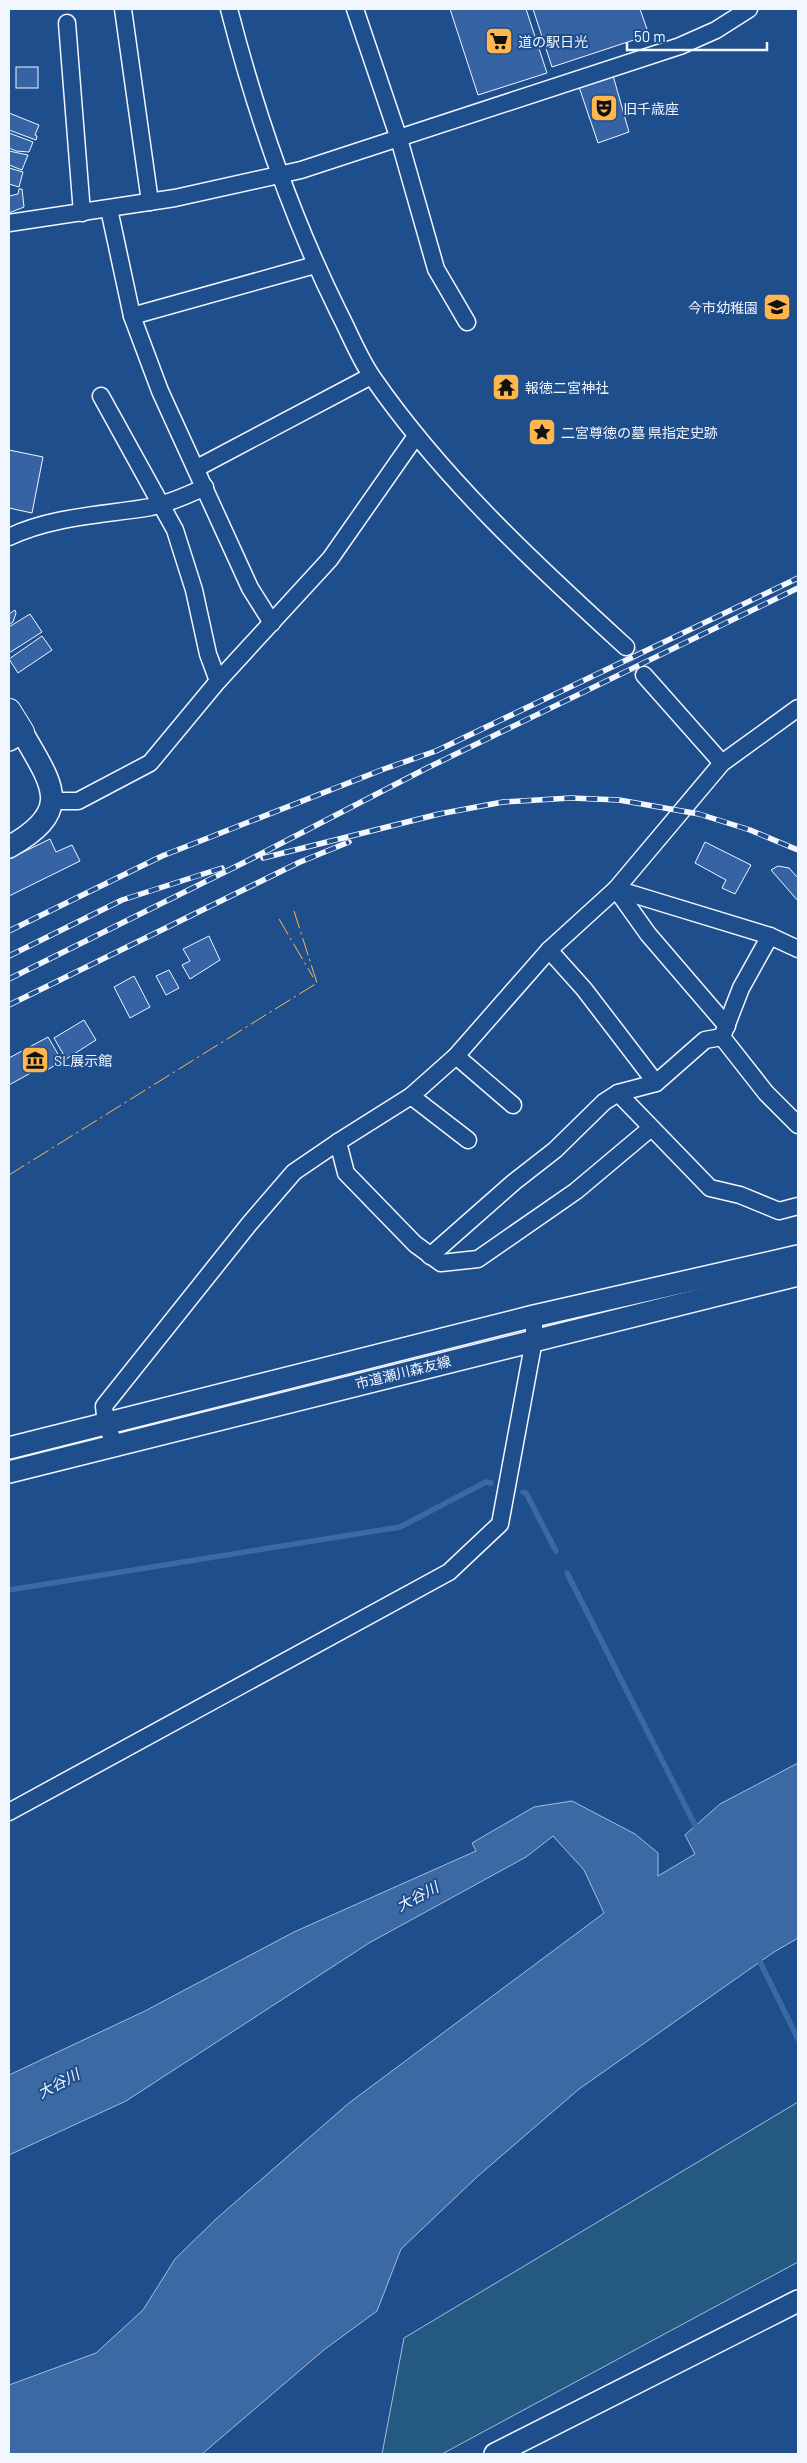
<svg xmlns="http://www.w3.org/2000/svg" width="807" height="2463" font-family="Barlow,'Noto Sans JP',sans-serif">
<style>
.green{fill:#245a82;stroke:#a8bbd7}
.water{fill:#3b69a3;stroke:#a8bbd7}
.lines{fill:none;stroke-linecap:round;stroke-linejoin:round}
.stream{stroke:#3b69a3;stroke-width:5.5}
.building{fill:#3563a3;stroke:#f2f6ff}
.minor-tunnel{stroke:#3f679d;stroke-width:16;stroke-dasharray:16 8;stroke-linecap:butt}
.minor-casing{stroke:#f2f6ff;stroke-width:19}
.tertiary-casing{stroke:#f2f6ff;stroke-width:24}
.secondary-casing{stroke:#f2f6ff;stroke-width:26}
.minor{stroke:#1f4e8c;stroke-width:16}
.tertiary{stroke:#1f4e8c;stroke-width:21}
.secondary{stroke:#1f4e8c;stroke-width:24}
.rail-casing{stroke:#f2f6ff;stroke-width:5.5}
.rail{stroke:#1f4e8c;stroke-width:4;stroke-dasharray:11;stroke-linecap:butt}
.power{stroke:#ffb74d;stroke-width:1;stroke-dasharray:18 4 2.5 4;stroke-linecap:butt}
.labels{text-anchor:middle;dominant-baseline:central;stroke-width:4;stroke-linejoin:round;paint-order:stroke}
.poi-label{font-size:14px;fill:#f2f6ff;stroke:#1f4e8c;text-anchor:start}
.street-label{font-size:14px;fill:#f2f6ff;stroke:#1f4e8c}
.water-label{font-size:15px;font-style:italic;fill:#f2f6ff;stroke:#1f4e8c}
</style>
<rect width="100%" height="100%" fill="#1f4e8c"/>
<polygon class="green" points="798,2102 798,2262 442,2454 382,2454 404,2338"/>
<polygon class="water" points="798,1763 798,1938 774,1952 579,2089 478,2176 401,2249 377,2311 325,2349 202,2454 9,2454 9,2385 96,2353 143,2310 175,2259 216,2219 349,2103 604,1913 584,1870 553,1836 526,1857 369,1943 126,2101 9,2155 9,2075 145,2011 294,1932 476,1851 472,1843 534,1807 572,1801 635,1834 658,1853 658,1876 695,1854 685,1835 720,1804"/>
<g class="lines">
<g class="stream">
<polyline points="523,1492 526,1493 556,1551"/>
<polyline points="567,1573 698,1831"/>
<polyline points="9,1590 400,1527 486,1482 491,1483"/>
<polyline points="760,1962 798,2039"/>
</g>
</g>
<g class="building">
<polygon points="450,9 526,9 547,73 478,95"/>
<polygon points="533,9 640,9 649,35 552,67"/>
<rect x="16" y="67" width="22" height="21"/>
<polygon points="612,72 629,132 598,143 578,84"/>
<polygon points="9,113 39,125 35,135 37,136 36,140 9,130"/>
<polygon points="9,133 33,142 29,152 16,151 9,148"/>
<polygon points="9,151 28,155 22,170 9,165"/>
<polygon points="9,168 23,172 19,187 9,184"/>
<polygon points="19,189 22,189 24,207 9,213 9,196 18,194"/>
<polygon points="9,450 43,457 32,513 9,508"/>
<polygon points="15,610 16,613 13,622 9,625 9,614"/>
<polygon points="30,614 42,632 9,653 9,627"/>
<polygon points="42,636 52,650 18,673 9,659"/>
<polygon points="50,839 56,852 72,845 80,861 9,896 9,859"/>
<polygon points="705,842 751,865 735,894 722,888 726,880 695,863"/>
<polygon points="778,866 789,868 798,878 798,901 771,870"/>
<polygon points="209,936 220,960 190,979 182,965 190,961 183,949"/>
<polygon points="169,970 179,988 166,995 156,976"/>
<polygon points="134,976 150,1007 130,1018 114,987"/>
<polygon points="84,1020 96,1040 66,1059 54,1038"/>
<polygon points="48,1037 62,1061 47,1070 45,1065 9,1085 9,1058"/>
</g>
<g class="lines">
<polyline class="minor-tunnel" points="626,647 644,675"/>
<g class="minor-casing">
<g id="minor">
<polyline points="123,9 150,202"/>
<path d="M 229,9 C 256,114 291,216 339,313 C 350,334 359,358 373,378 C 443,479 535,564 626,647"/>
<polyline points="355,9 399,139 436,269 467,322"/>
<polyline points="67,23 82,213"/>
<polyline points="109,209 132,316 160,391 250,588 272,623"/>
<polyline points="9,223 175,198 301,170 680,46 716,30 749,9"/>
<polyline points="132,316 315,265"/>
<polyline points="101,396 175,530 194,590 208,654 218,681"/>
<polyline points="197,468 371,376"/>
<path d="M 9,537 C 53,516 104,515 151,507 C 170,503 188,495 205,487"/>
<polyline points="644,675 722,763"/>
<polyline points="52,801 78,801 150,763 218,681 330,559 416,436"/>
<polyline points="616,889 770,936 798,949"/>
<polyline points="616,889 648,934 727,1026"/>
<polyline points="770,936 741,988 722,1037 766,1093 798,1125"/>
<polyline points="549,950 584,989 656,1083"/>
<polyline points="456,1056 513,1105"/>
<polyline points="618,1093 710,1188 740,1195 779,1211 798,1206"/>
<polyline points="411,1096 468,1140"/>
<polyline points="338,1142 346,1173 415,1244 441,1263 478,1259 576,1191 651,1128"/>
<polyline points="430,1256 514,1182 555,1150 604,1102 618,1093 656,1083 705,1040 722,1037"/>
<polyline points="115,1444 106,1425 104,1406 250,1223 294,1172 338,1142 411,1096 456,1056 549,950 616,889 722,763 798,708"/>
<polyline points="9,1812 449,1572 500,1524 534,1340 534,1316"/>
</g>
</g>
<g class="tertiary-casing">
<g id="tertiary">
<path d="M 9,740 L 22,732 C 52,785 75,810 9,847"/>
<polyline points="9,1448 534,1316 798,1256"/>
<polyline points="9,1472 798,1275"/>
<polyline points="495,2454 798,2301"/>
</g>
</g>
<g class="secondary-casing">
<polyline id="secondary" points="9,711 22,732"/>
</g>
<use href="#minor" class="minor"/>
<use href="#tertiary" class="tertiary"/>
<use href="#secondary" class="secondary"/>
<g class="rail-casing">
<g id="rail">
<polyline points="263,858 439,814 503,802 571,798 619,800 699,814 750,830 798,850"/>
<polyline points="9,931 162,856 384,769 436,751 798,578"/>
<polyline points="9,956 122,900 222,868"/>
<polyline points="9,979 245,862 427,768 798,588"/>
<polyline points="9,1005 300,862 349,842"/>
</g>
</g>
<use href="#rail" class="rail"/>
<g class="power">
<polyline points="294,911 317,983"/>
<polyline points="279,919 313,977"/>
<polyline points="9,1175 317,983"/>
</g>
</g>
<defs>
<g id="supermarket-square" transform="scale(1.4375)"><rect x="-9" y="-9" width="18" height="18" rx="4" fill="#ffb74d" stroke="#1f4e8c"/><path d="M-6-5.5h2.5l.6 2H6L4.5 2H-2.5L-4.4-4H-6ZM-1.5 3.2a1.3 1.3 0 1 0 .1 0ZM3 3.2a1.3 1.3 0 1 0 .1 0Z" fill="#111"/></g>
<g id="theatre-square" transform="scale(1.4375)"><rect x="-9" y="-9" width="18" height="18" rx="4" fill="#ffb74d" stroke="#1f4e8c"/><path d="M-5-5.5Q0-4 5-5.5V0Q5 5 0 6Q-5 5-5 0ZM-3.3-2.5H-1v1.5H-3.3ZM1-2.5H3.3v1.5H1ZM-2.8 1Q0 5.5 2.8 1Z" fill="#111"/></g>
<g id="school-square" transform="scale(1.4375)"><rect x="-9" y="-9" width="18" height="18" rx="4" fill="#ffb74d" stroke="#1f4e8c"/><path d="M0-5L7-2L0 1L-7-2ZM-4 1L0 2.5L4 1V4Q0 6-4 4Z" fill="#111"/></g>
<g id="temple-square" transform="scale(1.4375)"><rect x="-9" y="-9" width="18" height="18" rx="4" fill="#ffb74d" stroke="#1f4e8c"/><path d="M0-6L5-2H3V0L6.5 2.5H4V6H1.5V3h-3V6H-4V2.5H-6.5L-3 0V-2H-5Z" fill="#111"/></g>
<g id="sight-square" transform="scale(1.4375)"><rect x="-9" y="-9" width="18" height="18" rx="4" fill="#ffb74d" stroke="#1f4e8c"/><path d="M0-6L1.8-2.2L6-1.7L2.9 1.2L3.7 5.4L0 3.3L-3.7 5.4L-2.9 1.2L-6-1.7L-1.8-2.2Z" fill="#111"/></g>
<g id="museum-square" transform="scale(1.4375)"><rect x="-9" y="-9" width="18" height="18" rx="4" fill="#ffb74d" stroke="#1f4e8c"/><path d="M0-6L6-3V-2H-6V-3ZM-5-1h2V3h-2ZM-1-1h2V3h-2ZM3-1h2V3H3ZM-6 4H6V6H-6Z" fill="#111"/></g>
</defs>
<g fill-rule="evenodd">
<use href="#supermarket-square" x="499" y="41"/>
<use href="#theatre-square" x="604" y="108"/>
<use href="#school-square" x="777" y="307"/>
<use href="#temple-square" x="506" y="387"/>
<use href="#sight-square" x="542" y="432"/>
<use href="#museum-square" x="35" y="1060"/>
</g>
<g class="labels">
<g class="poi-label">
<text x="518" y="41">道の駅日光</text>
<text x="623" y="108">旧千歳座</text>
<text x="758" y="307" text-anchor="end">今市幼稚園</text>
<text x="525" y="387">報徳二宮神社</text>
<text x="561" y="432">二宮尊徳の墓 県指定史跡</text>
<text x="54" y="1060">SL展示館</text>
</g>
<g class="street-label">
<text transform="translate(403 1372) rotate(-14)">市道瀬川森友線</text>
</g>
<g class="water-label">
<text transform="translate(417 1896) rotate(-28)">大谷川</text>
<text transform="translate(58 2083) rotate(-28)">大谷川</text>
</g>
</g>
<rect width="807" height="2463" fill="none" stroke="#f2f6ff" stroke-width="20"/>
<path d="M627 42v8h140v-8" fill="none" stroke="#f2f6ff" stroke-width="2.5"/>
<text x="634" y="42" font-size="15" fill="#f2f6ff" stroke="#1f4e8c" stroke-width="4" paint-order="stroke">50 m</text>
</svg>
